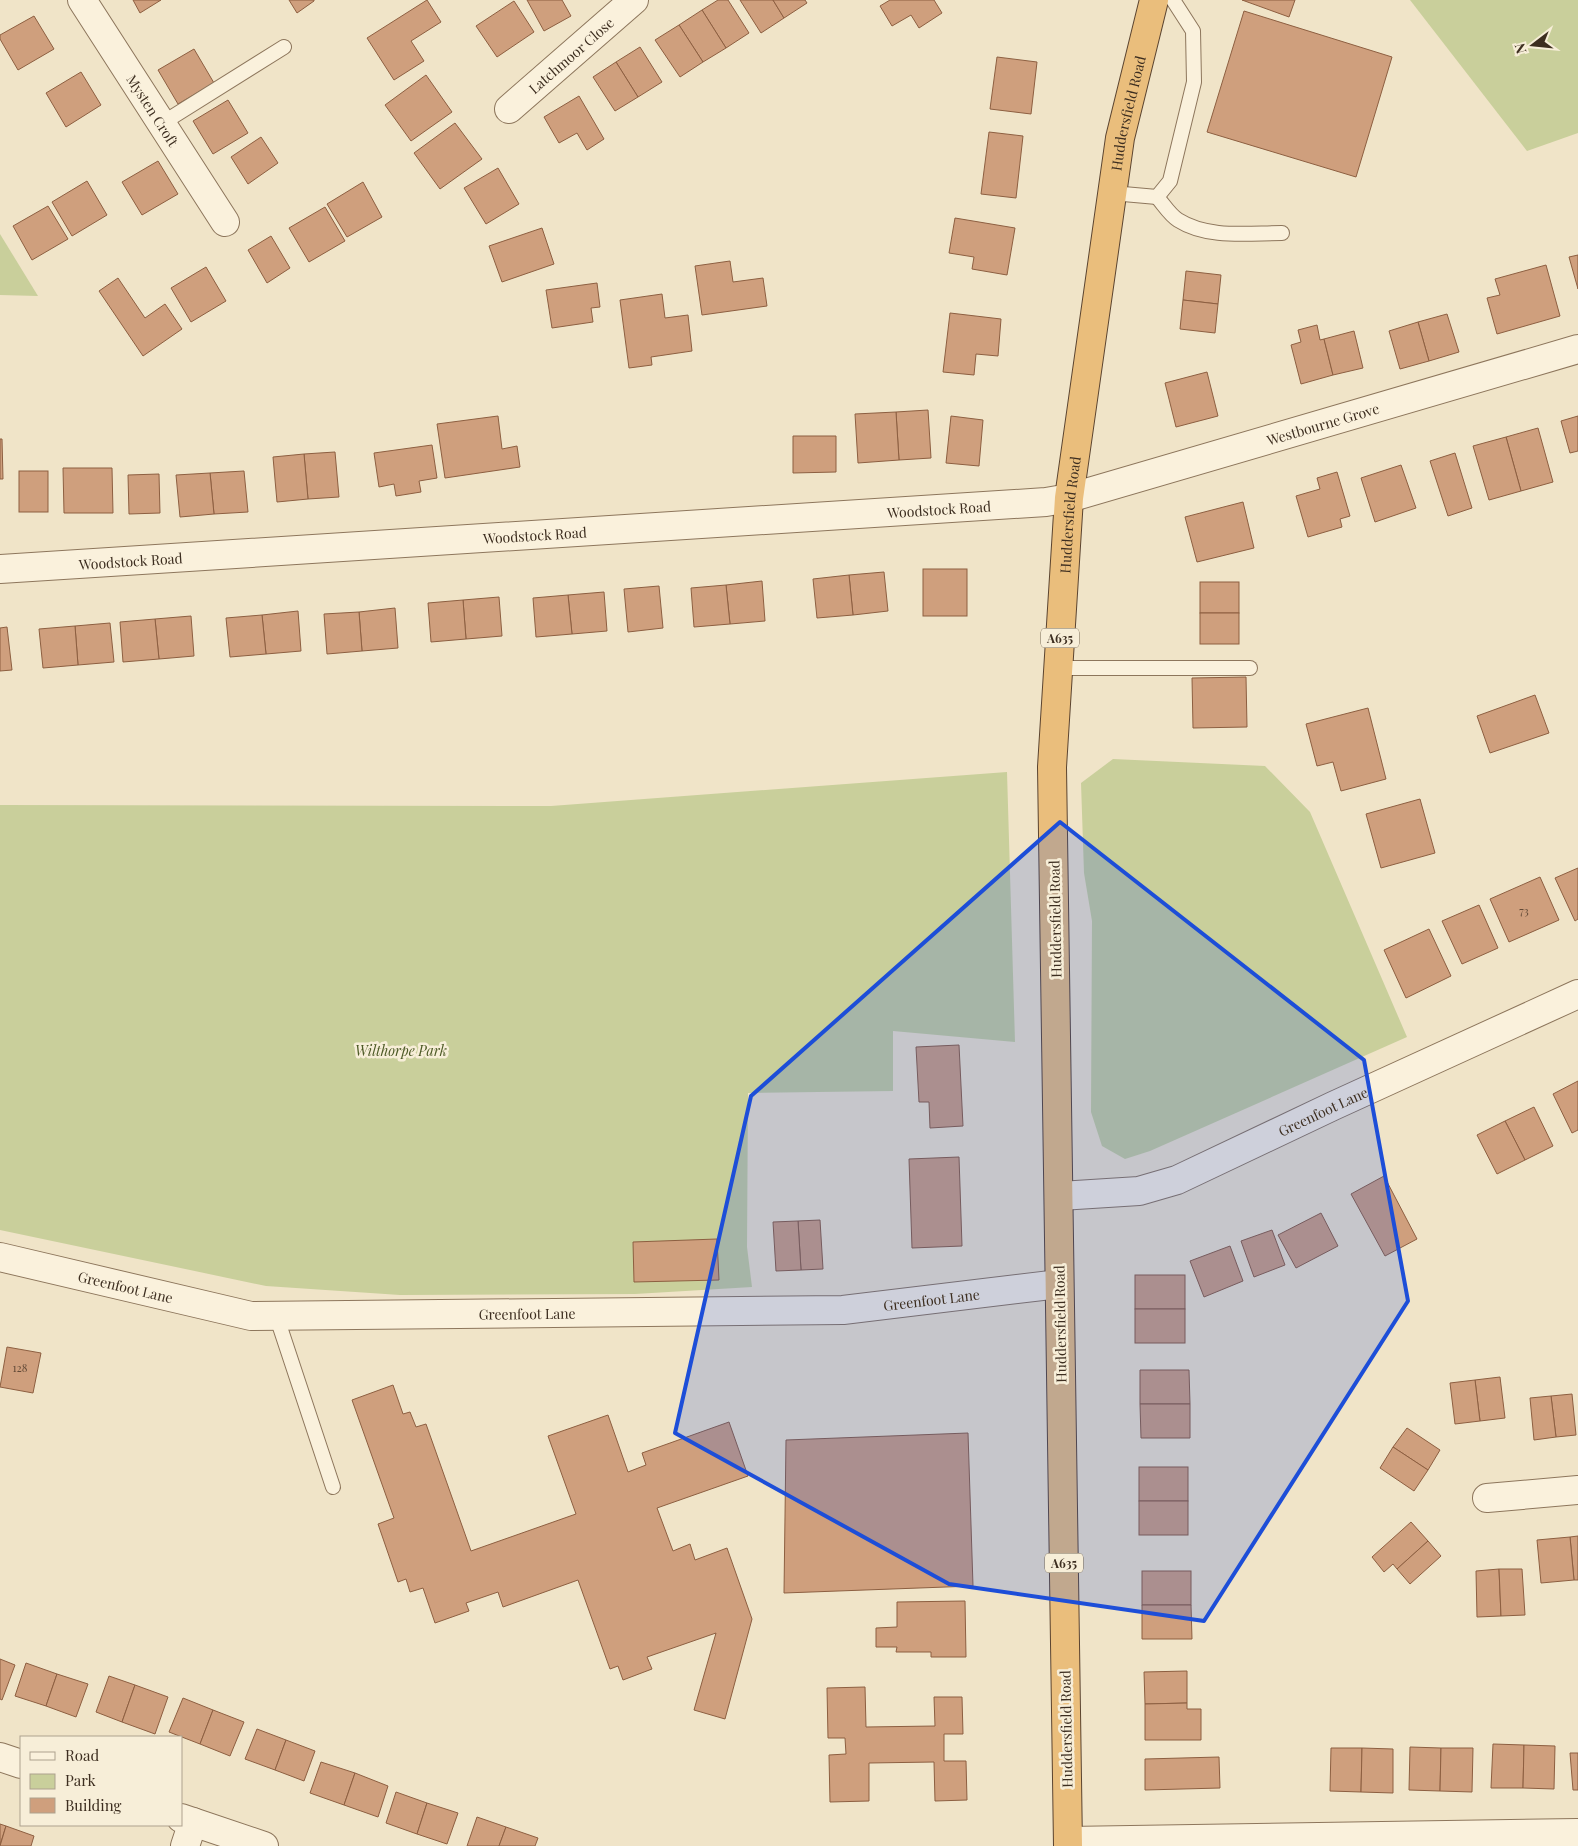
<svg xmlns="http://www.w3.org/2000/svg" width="1578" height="1846" font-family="'Playfair Display',serif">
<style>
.green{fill:#c9cf9b}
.building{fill:#cf9f7d;stroke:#8d5f41}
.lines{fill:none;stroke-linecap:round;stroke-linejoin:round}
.service-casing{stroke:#8d765c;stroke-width:16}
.minor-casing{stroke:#8d765c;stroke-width:30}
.tertiary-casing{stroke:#8d765c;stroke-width:30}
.trunk-casing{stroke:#5b4430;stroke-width:30}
.service{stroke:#faf1dc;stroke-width:14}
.minor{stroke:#faf1dc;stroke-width:28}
.tertiary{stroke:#faf1dc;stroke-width:28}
.trunk{stroke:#eabe7c;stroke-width:28}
.marked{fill:#1d4ed8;fill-opacity:0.2;stroke:#1d4ed8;stroke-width:4;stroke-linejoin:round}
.labels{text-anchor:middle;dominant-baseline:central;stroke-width:5;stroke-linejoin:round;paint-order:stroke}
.number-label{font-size:11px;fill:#624a37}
.shield{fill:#f7eed8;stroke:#756857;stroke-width:1}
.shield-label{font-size:12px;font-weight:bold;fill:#3d2e20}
.street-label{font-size:14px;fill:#3d2e20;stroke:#f7eed8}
.park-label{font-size:14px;font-style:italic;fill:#4d5a26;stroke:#f7eed8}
</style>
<rect width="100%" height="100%" fill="#f0e4c8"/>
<g class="green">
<polygon points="1410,0 1578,0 1578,133 1527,151"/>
<polygon points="0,234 38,296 0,295"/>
<polygon points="1113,759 1265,766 1310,812 1407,1037 1150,1151 1125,1159 1102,1146 1091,1112 1092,921 1084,873 1081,783"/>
<polygon points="1007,772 1015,1042 893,1031 893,1091 748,1093 747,1247 752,1287 635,1294 400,1295 266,1286 0,1230 0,805 551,806"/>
</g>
<g class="building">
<polygon points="133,0 161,0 140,13"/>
<polygon points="289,0 314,0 314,1 297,13"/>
<polygon points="427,0 441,22 411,41 424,61 394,80 367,38"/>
<polygon points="527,0 562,0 571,16 544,31"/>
<polygon points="718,0 728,0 749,33 726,48 702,10"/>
<polygon points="740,0 773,0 784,18 761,33"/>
<polygon points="773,0 805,0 807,3 784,18"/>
<polygon points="890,0 934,0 942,13 919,28 911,15 892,26 880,6"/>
<polygon points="1242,0 1295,0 1289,17"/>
<polygon points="514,1 534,32 497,57 476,26"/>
<polygon points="702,10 726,48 703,62 679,25"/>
<polygon points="1244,11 1392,57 1356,177 1207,132"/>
<polygon points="34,16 54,49 18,70 0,39 0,35"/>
<polygon points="679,25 703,62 680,77 655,40"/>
<polygon points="640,47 662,82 638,97 616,62"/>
<polygon points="194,49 214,83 178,104 158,70"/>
<polygon points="997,57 1037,62 1031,114 990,109"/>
<polygon points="616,62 638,97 615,111 593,77"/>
<polygon points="81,72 101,105 66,127 46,93"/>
<polygon points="426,75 452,112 411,141 385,105"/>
<polygon points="579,96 604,139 587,150 577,133 559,143 544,117"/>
<polygon points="228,100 248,133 213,154 193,121"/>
<polygon points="455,123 482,159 440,189 414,153"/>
<polygon points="989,132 1023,136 1016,198 981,194"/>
<polygon points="261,137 278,163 248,184 231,157"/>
<polygon points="158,161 178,194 142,215 122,182"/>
<polygon points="498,168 519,204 486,224 464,188"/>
<polygon points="87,181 107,215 72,236 52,202"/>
<polygon points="363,182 382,217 347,237 327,204"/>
<polygon points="48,206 68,239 32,260 13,226"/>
<polygon points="325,207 345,241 309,262 289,228"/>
<polygon points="955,218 1015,228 1007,275 972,269 974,257 949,253"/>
<polygon points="542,228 554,264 502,282 489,246"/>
<polygon points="271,236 290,268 267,283 248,250"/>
<polygon points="1578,255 1578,289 1569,257"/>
<polygon points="730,261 733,282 763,278 767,306 702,315 695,266"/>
<polygon points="1546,265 1560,316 1497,334 1487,298 1500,295 1495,279"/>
<polygon points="206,267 226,301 191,322 171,288"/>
<polygon points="1186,271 1221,275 1218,304 1183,300"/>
<polygon points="118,278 145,318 165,304 182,329 143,356 99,291"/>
<polygon points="597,283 600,307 591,308 593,322 552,328 546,290"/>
<polygon points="662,294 665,318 688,315 692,351 651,357 652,365 629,368 620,300"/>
<polygon points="1183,300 1218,304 1215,333 1180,329"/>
<polygon points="950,313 1001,319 998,356 976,354 974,375 943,372"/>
<polygon points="1447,314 1459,352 1429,361 1418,322"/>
<polygon points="1418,322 1429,361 1400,369 1389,331"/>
<polygon points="1317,325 1320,340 1324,339 1333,375 1301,384 1291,345 1301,342 1298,330"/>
<polygon points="1354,331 1363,368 1333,375 1324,339"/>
<polygon points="1207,372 1218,416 1176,427 1165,383"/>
<polygon points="928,410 931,458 899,460 896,412"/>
<polygon points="896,412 899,460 858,463 855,414"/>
<polygon points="498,416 502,449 517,446 520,467 445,478 437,424"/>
<polygon points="951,416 983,420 979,466 946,463"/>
<polygon points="1578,416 1578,451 1570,453 1561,421"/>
<polygon points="1538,428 1553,482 1521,491 1506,437"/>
<polygon points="793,436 836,436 836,472 793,473"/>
<polygon points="1506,437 1521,491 1489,500 1473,446"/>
<polygon points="0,439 2,439 3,479 0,479"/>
<polygon points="432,445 437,478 419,481 421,492 396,496 394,484 379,487 374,453"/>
<polygon points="335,452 339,497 308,499 304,454"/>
<polygon points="1455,453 1472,508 1448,516 1430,461"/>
<polygon points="304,454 308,499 277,502 273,457"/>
<polygon points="1401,465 1416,508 1375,522 1361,478"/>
<polygon points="63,468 112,468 113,513 64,513"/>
<rect x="19" y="471" width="29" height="41"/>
<polygon points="244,471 248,512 214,514 210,473"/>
<polygon points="1337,472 1350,516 1340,519 1342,527 1308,537 1296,496 1320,489 1317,478"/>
<polygon points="210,473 214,514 180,517 176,475"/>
<polygon points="159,474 160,513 129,514 128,475"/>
<polygon points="1243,502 1254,548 1197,562 1185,517"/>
<rect x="923" y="569" width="44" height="47"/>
<polygon points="884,572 888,611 853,615 849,575"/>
<polygon points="849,575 853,615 817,618 813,579"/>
<polygon points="762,581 765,621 730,624 726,585"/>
<rect x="1200" y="582" width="39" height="31"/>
<polygon points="726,585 730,624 694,627 691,588"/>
<polygon points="659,586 663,628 628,632 624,589"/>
<polygon points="604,592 607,631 572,634 568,595"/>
<polygon points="568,595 572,634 536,637 533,598"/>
<polygon points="499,597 502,636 466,639 463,600"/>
<polygon points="463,600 466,639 431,642 428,603"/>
<polygon points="395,608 398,648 362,651 359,612"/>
<polygon points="298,611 301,651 266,654 262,615"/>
<polygon points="359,612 362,651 327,654 324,614"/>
<rect x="1200" y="613" width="39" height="31"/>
<polygon points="262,615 266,654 230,657 226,618"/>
<polygon points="191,616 194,656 159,659 155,619"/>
<polygon points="155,619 159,659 123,662 120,622"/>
<polygon points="110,623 114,662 78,665 75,626"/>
<polygon points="75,626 78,665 43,668 39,629"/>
<polygon points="7,627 12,670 0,671 0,628"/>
<polygon points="1246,677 1247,727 1193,728 1192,678"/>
<polygon points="1535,695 1549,733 1490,753 1477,716"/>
<polygon points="1368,708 1386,779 1341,791 1333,762 1317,766 1306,724"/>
<polygon points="1420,799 1435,853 1381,868 1366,814"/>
<polygon points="1578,868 1578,919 1575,921 1555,878"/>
<polygon points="1540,877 1559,920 1509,942 1490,899"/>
<polygon points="1479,905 1498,948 1462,964 1442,921"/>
<polygon points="1429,929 1451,976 1406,998 1384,950"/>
<polygon points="959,1045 963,1126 930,1128 929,1102 919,1102 916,1047"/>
<polygon points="1578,1081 1578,1130 1572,1133 1553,1094"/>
<polygon points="1534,1107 1553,1146 1525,1160 1505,1121"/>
<polygon points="1505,1121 1525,1160 1497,1174 1477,1135"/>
<polygon points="959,1157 962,1246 912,1248 909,1159"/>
<polygon points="1384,1176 1417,1239 1385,1256 1351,1194"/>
<polygon points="1321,1213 1338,1246 1296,1268 1278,1235"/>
<polygon points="820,1220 823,1269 801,1270 798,1221"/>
<polygon points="798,1221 801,1270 776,1271 773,1222"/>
<polygon points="1272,1230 1285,1265 1254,1277 1241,1241"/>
<polygon points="717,1239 719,1280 634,1282 633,1242"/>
<polygon points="1230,1246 1243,1281 1204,1297 1190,1261"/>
<rect x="1135" y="1275" width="50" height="34"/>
<rect x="1135" y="1309" width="50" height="34"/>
<polygon points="7,1347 41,1353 33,1393 0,1387"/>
<polygon points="1140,1370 1189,1370 1190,1404 1140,1404"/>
<polygon points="1500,1377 1505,1418 1480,1421 1475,1380"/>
<polygon points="1475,1380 1480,1421 1455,1424 1450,1383"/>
<polygon points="393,1385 403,1414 410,1412 416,1427 426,1424 471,1551 576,1514 548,1436 608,1415 628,1472 646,1465 642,1453 729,1422 748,1476 657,1508 673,1551 690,1544 695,1560 727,1548 752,1619 725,1719 694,1710 716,1633 647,1657 652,1669 623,1680 618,1666 610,1669 578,1580 503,1607 498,1592 466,1603 469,1611 435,1623 423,1588 410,1592 406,1579 398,1582 378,1524 394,1518 352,1400"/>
<polygon points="1572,1394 1576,1435 1556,1437 1551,1396"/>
<polygon points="1551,1396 1556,1437 1534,1440 1530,1398"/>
<polygon points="1140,1404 1190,1404 1190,1438 1141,1438"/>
<polygon points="1407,1428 1440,1450 1428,1470 1393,1447"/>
<polygon points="968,1433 973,1586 784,1593 786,1440"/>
<polygon points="1393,1447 1428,1470 1414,1491 1380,1468"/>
<rect x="1139" y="1467" width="49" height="34"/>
<rect x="1139" y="1501" width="49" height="34"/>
<polygon points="1411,1522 1428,1541 1397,1569 1393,1564 1384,1572 1372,1557"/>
<polygon points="1578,1536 1578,1580 1574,1580 1570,1537"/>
<polygon points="1570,1537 1574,1580 1541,1583 1537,1540"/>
<polygon points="1428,1541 1441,1556 1410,1584 1397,1569"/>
<polygon points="1499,1569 1501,1616 1477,1617 1476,1571"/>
<polygon points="1499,1569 1522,1569 1525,1615 1501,1616"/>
<rect x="1142" y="1571" width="49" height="34"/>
<polygon points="965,1601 966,1657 931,1657 931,1652 896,1652 897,1647 876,1647 876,1628 897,1627 897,1602"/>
<polygon points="1142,1605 1191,1605 1192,1639 1142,1639"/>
<polygon points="0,1659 15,1665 2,1700 0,1699"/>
<polygon points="26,1663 57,1674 46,1706 15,1696"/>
<polygon points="1187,1671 1187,1703 1145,1704 1144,1672"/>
<polygon points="57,1674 88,1684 76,1717 46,1706"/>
<polygon points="109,1676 135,1685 122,1722 96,1712"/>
<polygon points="135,1685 168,1697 155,1734 122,1722"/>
<polygon points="865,1687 866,1727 935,1726 934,1697 962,1697 963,1734 944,1734 944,1761 966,1761 967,1800 935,1801 934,1762 869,1763 869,1801 830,1802 829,1755 846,1754 845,1738 828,1738 827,1688"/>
<polygon points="183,1698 213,1710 200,1744 169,1732"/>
<polygon points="1187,1703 1187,1709 1201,1709 1201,1740 1145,1740 1145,1704"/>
<polygon points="213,1710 244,1722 230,1756 200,1744"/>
<polygon points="257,1729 286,1740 275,1770 245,1759"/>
<polygon points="286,1740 315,1751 304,1781 275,1770"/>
<polygon points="1493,1744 1524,1745 1523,1788 1491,1788"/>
<polygon points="1524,1745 1555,1746 1554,1789 1523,1788"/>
<polygon points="1410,1747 1441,1748 1440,1791 1409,1790"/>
<polygon points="1331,1748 1362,1748 1361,1792 1330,1791"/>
<polygon points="1362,1748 1393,1749 1393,1793 1361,1792"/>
<polygon points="1441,1748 1473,1748 1472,1792 1440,1791"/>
<polygon points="1570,1753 1578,1753 1578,1790 1573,1790"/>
<polygon points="1219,1757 1220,1788 1145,1790 1145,1759"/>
<polygon points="321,1762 355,1773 344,1805 310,1793"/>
<polygon points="355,1773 388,1786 378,1817 344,1805"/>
<polygon points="396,1792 427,1803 417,1834 386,1823"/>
<polygon points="427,1803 458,1813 447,1844 417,1834"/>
<polygon points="477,1817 506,1827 499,1846 467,1846"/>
<polygon points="0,1824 6,1826 0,1845"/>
<polygon points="6,1826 34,1836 31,1846 0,1846"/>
<polygon points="506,1827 538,1838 535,1846 499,1846"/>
</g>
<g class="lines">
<g class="service-casing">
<g id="service">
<polyline points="161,124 284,47"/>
<polyline points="1112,193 1157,197 1170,181 1194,82 1193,31 1173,0"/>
<path d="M 1157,197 C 1164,205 1170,215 1178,220 C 1208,239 1248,233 1282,233"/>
<polyline points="1059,668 1250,668"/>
<polyline points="276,1315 333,1487"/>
</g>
</g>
<g class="minor-casing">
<g id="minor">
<path id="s1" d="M 82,0 L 225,222"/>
<path id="s2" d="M 509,109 L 634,0"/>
<path id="s3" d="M 0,569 L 1046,502 L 1069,498 L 1578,349"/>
<path id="s4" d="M 0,1257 L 251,1316 L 843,1310 L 1059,1284"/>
<polyline points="1487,1498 1578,1490"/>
<polyline points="0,1757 21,1764"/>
<polyline points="181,1818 264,1846"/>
<polyline points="1068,1841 1578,1833"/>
<polyline points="185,1846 193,1822"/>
</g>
</g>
<g class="tertiary-casing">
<g id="tertiary">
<path id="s5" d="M 1060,1196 L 1139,1191 L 1177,1180 L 1333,1106 L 1578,994"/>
</g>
</g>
<g class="trunk-casing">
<g id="trunk">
<path id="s6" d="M 1068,1846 L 1052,767 L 1069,498 L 1120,138 L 1154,0"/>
</g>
</g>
<use href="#service" class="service"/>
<use href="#minor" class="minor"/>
<use href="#tertiary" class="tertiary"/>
<use href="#trunk" class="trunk"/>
</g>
<path class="marked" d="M 1060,822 L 1364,1060 L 1408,1301 L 1204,1621 L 949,1584 L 675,1433 L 751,1096 Z"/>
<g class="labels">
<g class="number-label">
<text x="1524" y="910">73</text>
<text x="20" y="1367">128</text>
</g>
<g class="shield">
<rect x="1041" y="628.5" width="38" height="19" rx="4"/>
<rect x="1045" y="1553.5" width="38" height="19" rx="4"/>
</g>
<g class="shield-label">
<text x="1060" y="638">A635</text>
<text x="1064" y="1563">A635</text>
</g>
<g class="street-label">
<text stroke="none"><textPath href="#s2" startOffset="82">Latchmoor Close</textPath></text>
<text stroke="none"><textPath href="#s1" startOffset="131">Mysten Croft</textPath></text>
<text stroke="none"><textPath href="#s6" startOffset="1738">Huddersfield Road</textPath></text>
<text stroke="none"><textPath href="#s3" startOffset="1336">Westbourne Grove</textPath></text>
<text stroke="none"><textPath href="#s3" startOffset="941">Woodstock Road</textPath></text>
<text stroke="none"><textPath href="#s6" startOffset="1332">Huddersfield Road</textPath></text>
<text stroke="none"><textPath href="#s3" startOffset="536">Woodstock Road</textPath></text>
<text stroke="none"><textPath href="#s3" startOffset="131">Woodstock Road</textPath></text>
<text transform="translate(1055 919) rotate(-91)">Huddersfield Road</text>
<text stroke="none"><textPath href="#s5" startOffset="280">Greenfoot Lane</textPath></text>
<text stroke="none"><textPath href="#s4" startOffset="129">Greenfoot Lane</textPath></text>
<text stroke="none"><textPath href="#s4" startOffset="939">Greenfoot Lane</textPath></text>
<text stroke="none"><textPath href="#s4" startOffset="534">Greenfoot Lane</textPath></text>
<text transform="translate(1060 1324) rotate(-91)">Huddersfield Road</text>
<text transform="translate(1066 1729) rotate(-91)">Huddersfield Road</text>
</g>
<g class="park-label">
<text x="401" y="1050">Wilthorpe Park</text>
</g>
</g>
<rect x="20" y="1736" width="162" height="90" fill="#f7eed8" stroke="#ada18e"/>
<rect x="30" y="1752" width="25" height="8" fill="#faf1dc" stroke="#ada18e"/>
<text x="65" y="1761" font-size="15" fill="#3d2e20">Road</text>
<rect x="30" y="1774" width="25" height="15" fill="#c9cf9b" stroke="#ada18e"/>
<text x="65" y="1786" font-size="15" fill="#3d2e20">Park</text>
<rect x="30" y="1798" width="25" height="15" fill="#cf9f7d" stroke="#ada18e"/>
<text x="65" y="1811" font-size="15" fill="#3d2e20">Building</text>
<g transform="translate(1533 45) rotate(254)" stroke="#f7eed8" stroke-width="4" paint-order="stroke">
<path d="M0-4L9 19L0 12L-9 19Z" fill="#3d2e20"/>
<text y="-8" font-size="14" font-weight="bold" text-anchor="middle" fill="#3d2e20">N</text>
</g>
</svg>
